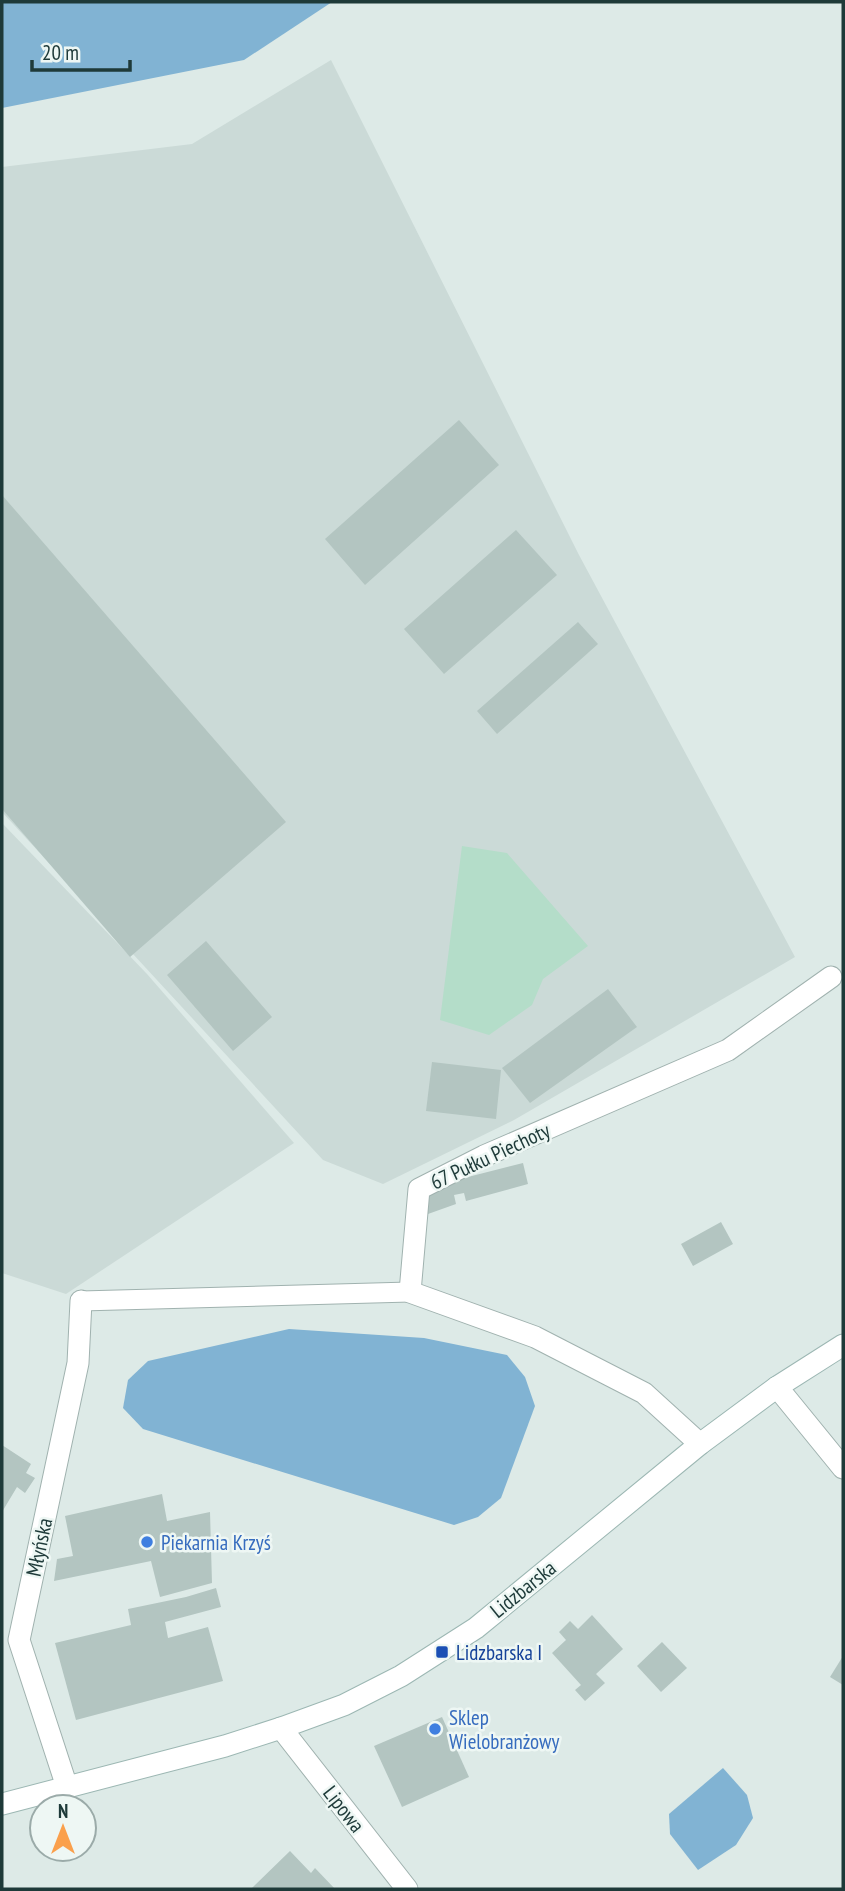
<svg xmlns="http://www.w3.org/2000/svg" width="845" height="1891" font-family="'PT Sans Narrow',sans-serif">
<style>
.built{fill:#cbdad7}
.green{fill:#b4ddc9}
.water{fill:#81b3d3}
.building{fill:#b3c5c1}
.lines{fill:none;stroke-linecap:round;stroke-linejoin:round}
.service-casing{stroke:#a0b2af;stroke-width:21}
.minor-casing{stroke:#a0b2af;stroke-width:23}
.secondary-casing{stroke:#9cb7b3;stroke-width:23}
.service{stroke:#fff;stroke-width:19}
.minor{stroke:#fff;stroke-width:21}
.secondary{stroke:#fff;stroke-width:21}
.shop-dot{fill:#3f7fe0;stroke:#eef7f4;stroke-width:2.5}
.transit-dot{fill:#1a4fb4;stroke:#eef7f4;stroke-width:2.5}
.labels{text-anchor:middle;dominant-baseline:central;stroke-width:5;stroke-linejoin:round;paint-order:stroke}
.street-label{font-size:21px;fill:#1e3a39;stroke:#eef7f4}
.shop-label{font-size:21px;fill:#366cbe;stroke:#eef7f4;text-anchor:start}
.transit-label{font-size:21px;fill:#164399;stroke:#eef7f4;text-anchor:start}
</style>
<rect width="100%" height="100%" fill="#ddeae7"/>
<g class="built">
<polygon points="331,60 579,555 795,957 514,1120 383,1184 323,1160 2,812 2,167 192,144"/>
<polygon points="2,823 147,974 294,1143 66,1294 2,1273"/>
</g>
<polygon class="green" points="462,846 507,853 588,946 543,979 532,1005 489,1035 440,1020"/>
<g class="water">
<polygon points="2,2 332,2 244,60 2,108"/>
<polygon points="289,1329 424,1338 507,1355 525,1377 535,1406 501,1498 478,1517 454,1525 143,1429 123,1408 128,1380 148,1361"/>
<polygon points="723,1768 747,1795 753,1818 736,1845 698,1870 670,1834 669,1814"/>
</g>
<g class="building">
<polygon points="459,420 499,465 365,585 325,539"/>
<polygon points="2,495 286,822 130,957 2,809"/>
<polygon points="516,530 557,575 444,674 404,629"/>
<polygon points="578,622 598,644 497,734 477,711"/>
<polygon points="206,941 272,1017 233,1051 167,975"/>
<polygon points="608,989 637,1027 530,1103 502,1068"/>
<polygon points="432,1062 501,1070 496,1119 426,1111"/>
<polygon points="523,1163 528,1184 466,1201 464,1193 454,1195 456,1204 428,1214 421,1189"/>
<polygon points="721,1222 733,1244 693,1266 681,1244"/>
<polygon points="2,1445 31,1464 26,1473 35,1478 25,1493 17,1487 2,1512"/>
<polygon points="162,1494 167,1521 210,1512 212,1583 160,1597 151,1561 54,1581 57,1559 73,1556 65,1516"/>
<polygon points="216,1588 221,1607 165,1622 168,1638 208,1627 223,1681 76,1720 55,1643 131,1625 128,1609 186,1597"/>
<polygon points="592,1615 623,1649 596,1674 605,1683 585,1701 575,1690 581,1685 552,1653 566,1640 559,1632 570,1621 578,1629"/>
<polygon points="662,1642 687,1668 661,1692 637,1666"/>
<polygon points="843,1656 843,1685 830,1677"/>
<polygon points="442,1717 469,1777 402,1807 374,1746"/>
<polygon points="290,1851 311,1873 315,1868 335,1889 253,1889 252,1888"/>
</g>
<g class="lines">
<g class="service-casing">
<polyline id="service" points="81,1301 410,1292"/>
</g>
<g class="minor-casing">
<g id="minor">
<polyline points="777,1387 843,1468"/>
<polyline points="700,1444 644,1393 535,1337 410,1292 419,1189 484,1156 728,1050 831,977"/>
<polyline points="281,1728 407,1889"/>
<polyline points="67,1787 19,1640 78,1363 81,1301"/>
</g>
</g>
<g class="secondary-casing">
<polyline id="secondary" points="2,1804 225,1746 281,1728 344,1705 401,1676 476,1628 700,1444 777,1387 843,1345"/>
</g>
<use href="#service" class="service"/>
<use href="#minor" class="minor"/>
<use href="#secondary" class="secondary"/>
</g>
<g class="shop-dot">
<circle cx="147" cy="1542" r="7"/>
<circle cx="435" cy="1729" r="7"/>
</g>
<rect class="transit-dot" x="435" y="1645" width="14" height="14" rx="3.5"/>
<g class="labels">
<g class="street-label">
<text transform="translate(490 1156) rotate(-25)">67 Pułku Piechoty</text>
<text transform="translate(39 1547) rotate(-78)">Młyńska</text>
<text transform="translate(523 1589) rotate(-39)">Lidzbarska</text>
<text transform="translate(344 1809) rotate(52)">Lipowa</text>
</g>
<g class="shop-label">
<text x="161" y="1542">Piekarnia Krzyś</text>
<text x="449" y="1717">Sklep<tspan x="449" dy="24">Wielobranżowy</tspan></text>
</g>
<g class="transit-label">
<text x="456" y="1652">Lidzbarska I</text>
</g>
</g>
<rect width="845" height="1891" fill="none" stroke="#1e3a39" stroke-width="7"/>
<g transform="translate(63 1828)"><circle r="33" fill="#eef7f4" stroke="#9baba9" stroke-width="2"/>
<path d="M0-5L12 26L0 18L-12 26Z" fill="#faa04c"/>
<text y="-10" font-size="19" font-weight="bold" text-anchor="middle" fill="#1e3a39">N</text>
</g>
<path d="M32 60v10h98v-10" fill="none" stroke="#1e3a39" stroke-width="3.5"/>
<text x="42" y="60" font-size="21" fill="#1e3a39" stroke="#eef7f4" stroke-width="5" paint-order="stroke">20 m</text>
</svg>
